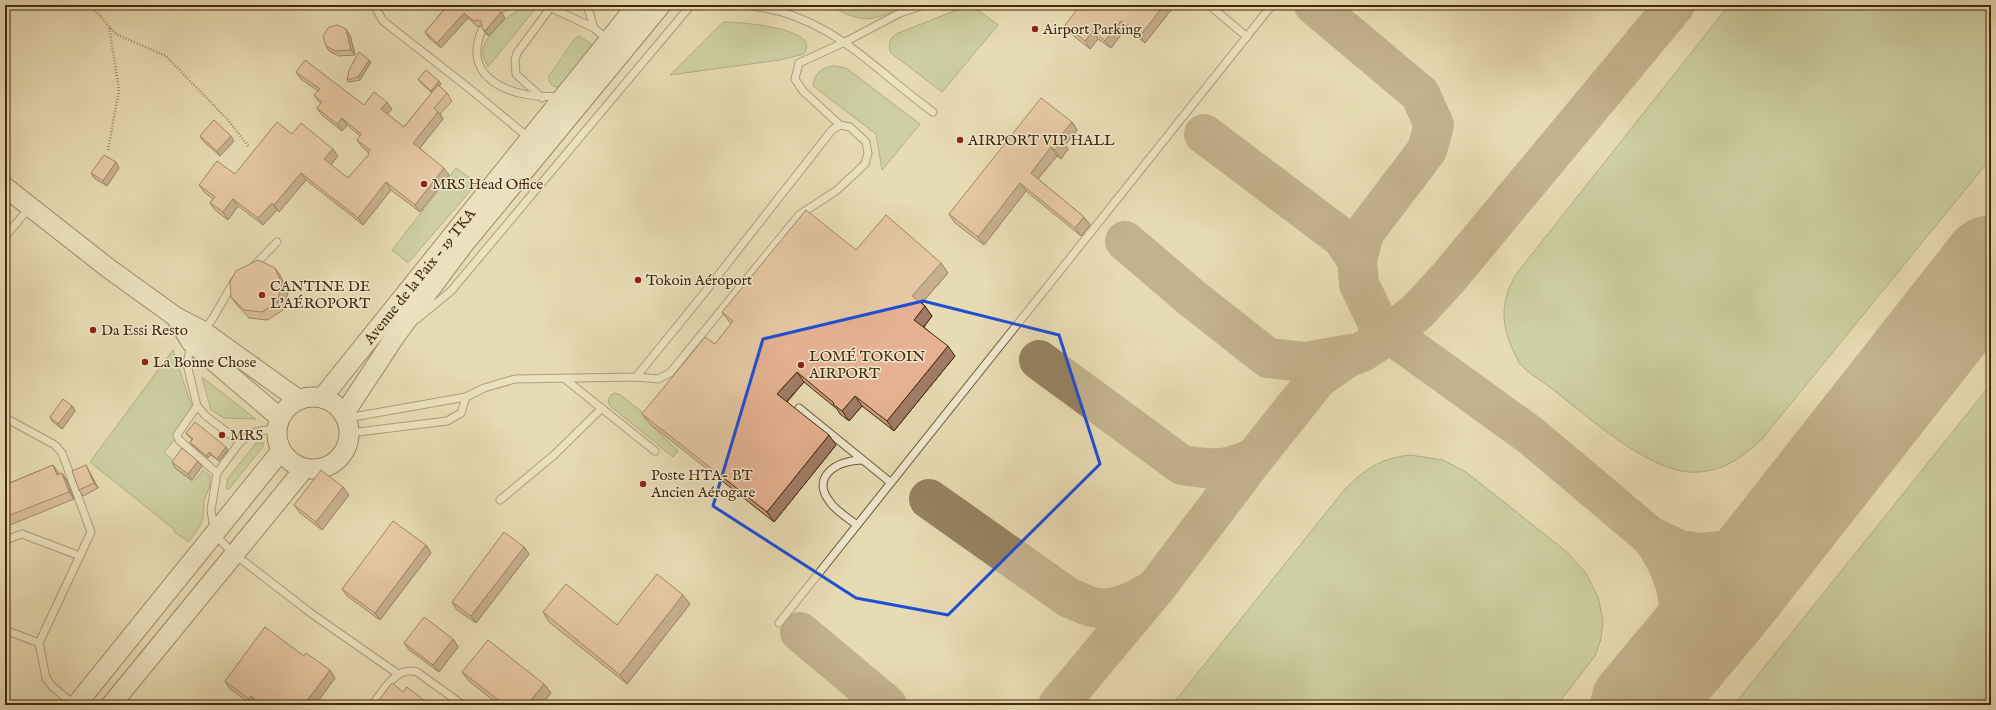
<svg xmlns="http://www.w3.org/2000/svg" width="1996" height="710" font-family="'IM FELL English',serif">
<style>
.green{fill:#afc191;stroke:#7a754e}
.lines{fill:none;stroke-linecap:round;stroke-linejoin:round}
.taxiway{stroke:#968260;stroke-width:40}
.runway{stroke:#968260;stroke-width:99}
.lane-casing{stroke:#6e5636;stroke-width:9}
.secondary-casing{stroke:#46290c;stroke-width:21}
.path{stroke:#46290c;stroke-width:2.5;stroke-dasharray:1 2;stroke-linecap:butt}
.lane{stroke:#efe8ce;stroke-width:7}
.secondary{stroke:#efe8ce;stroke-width:19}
.wall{fill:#c5987e;stroke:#46290c}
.shaded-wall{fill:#a07c66;stroke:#46290c}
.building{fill:#e5b192;stroke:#46290c}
.marked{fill:none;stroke:#1d4ed8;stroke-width:3;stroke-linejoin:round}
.poi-dot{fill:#8f2418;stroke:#efe8ce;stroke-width:1.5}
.labels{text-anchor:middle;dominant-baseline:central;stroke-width:3;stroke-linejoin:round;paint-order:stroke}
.poi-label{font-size:15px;fill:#46290c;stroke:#efe8ce;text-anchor:start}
.street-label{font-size:15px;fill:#46290c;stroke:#efe8ce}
</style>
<rect width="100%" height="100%" fill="#e7dbb3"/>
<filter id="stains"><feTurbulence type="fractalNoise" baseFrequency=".005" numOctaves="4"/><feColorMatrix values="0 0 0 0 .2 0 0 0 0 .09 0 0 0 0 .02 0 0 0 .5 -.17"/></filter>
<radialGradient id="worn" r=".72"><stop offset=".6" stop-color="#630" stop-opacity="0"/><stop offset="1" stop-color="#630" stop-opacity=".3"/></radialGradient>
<g class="green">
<path d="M 828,5 L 911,5 C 870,20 868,26 828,5 Z"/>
<path d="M 1729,5 L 1991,5 L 1991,158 L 1762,439 C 1743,457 1725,470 1699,472 C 1655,477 1589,418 1556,392 C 1545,383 1529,374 1520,364 C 1517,360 1515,354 1513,350 C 1500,323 1501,298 1517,273 Z"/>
<path d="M 527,7 L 536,8 L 488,67 C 485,61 482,55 483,49 C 486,33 513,10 527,7 Z"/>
<path d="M 969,8 L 978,10 L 998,25 L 942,92 L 891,53 C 888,45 889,39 896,34 L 959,9 Z"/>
<path d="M 723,22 C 736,22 823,27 804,54 L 780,60 L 670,75 Z"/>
<path d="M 579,36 L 596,47 L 558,87 C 552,87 548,83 549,76 L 573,41 Z"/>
<path d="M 833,66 L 846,68 L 920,124 L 882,170 L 876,134 L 813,86 C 814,74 821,68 833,66 Z"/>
<polygon points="456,168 477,183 408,263 392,250"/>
<polygon points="173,350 192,408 184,429 164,452 177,464 175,468 193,482 203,470 210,476 210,486 204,500 203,518 201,524 189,542 174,532 175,530 90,462"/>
<polygon points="202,377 256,419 224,418 211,410"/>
<polygon points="1991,384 1991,705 1734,705"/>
<polygon points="615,393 620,395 641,411 650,424 678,451 673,457 610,406 608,400 611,395"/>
<polygon points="256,443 264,443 262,448 228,490 226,488 228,478"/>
<path d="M 1410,455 L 1443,460 L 1466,472 L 1567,552 L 1586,573 L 1598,597 L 1603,620 L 1601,639 L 1595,656 L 1557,705 L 1172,705 L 1345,489 C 1365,469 1381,458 1410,455 Z"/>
</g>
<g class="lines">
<g class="taxiway">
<polyline points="1314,5 1420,94 1434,125 1427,150 1364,233 1357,260 1359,284 1379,326 1530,435 1650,536 1680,550 1700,553 1742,549 1757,543 1769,535 1793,514"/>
<polyline points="1204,134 1342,238 1357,260"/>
<polyline points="1125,241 1193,299 1268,358 1305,362 1351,354"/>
<path d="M 1039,360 L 1182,465 C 1211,470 1228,471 1255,457"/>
<path d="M 929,499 L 1069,598 C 1076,600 1084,605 1092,607 C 1114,612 1135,601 1153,590"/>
<path d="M 1650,536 C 1673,565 1685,602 1677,639 C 1673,654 1664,669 1657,684"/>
<polyline points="800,632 887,705"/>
<polyline points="1058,705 1155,589 1255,457 1318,378 1347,358 1362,352 1389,334 1418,311 1449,277 1675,5"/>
</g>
<polyline class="runway" points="1640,705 1730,597 1991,265"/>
<g class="lane-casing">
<g id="lane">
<polyline points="374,5 383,21 470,89 529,138"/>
<polyline points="545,5 594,28 608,40"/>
<polyline points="587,5 594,28"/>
<path d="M 743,5 C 828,12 868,65 933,112"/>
<polyline points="1209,5 1247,37"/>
<polyline points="497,11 508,5"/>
<path d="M 482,30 C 459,82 519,100 559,96"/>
<polyline points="542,98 516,74 515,60 517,53 551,7"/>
<polyline points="5,237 29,208"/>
<polyline points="254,266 277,242"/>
<polyline points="417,319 451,291 691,5"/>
<polyline points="204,331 213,318 235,280"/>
<polyline points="191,344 187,364 197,406 206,416 240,442 217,473"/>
<polyline points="636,377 705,292 832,130 840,125"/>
<polyline points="565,379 655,451"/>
<polyline points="197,406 177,435 179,440 217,473 211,510 215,535 233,553 312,614 398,674"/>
<polyline points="799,408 890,482"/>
<polyline points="347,418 466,397 484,388 515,379 636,377 658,379 670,373 799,215 836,191 865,164 868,153 866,142 850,127 840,125 803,91 795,79 799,63 845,42 900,13 924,5"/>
<polyline points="5,419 11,421 55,445 62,453 91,532 39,643 46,678 52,686 74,705"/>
<polyline points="350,433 447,421 461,413 466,397"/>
<path d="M 240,442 C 252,431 261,430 277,429"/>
<polyline points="500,500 554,455 602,408"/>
<path d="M 857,525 C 848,518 836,511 830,502 C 810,477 837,460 862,460"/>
<polyline points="5,540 22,534 80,556"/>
<polyline points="779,623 1272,5"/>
<polyline points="5,630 39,643"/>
<path d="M 372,705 C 384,690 396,666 417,672 L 463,705"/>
</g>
</g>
<g class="secondary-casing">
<g id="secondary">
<polyline points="5,187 108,268 176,317 203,331 299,400"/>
<polyline points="176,317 191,342 280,418"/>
<circle cx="313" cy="433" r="36"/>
<path id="s1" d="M 322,398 L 637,5"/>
<polyline points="344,414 396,335 464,244 661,5"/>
<polyline points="76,705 281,451"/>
<polyline points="111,705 304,469"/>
</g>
</g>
<g class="path">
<polyline points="93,5 94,9 116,34 166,56 228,120 249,147"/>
<polyline points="108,150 119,90 109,26"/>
</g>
<use href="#lane" class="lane"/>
<use href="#secondary" class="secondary"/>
</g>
<g class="wall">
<polygon points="448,5 493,8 493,9 505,18 489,36 486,34 482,28 482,25 481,25 478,27 468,18 441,48 429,38 425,32"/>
<polygon points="1171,10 1145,43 1126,28 1111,48 1098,39 1090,49 1070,33 1065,25"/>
<polygon points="350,35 355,55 339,56 329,51 326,46"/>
<polygon points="371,62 360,80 349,82 347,80"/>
<polygon points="296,72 364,105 392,109 387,114 404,127 432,93 420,82 418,79 441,84 439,86 447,93 452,101 440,114 443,119 420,148 449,175 420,212 391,190 363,225 306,180 279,212 277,210 263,225 238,206 228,220 215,210 210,203 213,199 204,192 199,185 235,174 292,134 338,156 331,165 348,178 369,155 368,153 368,152 362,147 357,140 360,136 347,125 342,131 322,115 317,108 321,104 314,95 318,91 301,79"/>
<polygon points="1072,122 1077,130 1065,145 1068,149 1061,159 1057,156 1038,179 1084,217 1090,225 1081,236 1026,191 984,245 955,223 949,214"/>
<polygon points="200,136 234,141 220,156 203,141"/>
<polygon points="119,168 107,186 95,179 91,173"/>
<polygon points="856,250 941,263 948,273 922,303 932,316 924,327 955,356 894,431 862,406 849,421 840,414 837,409 804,382 787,402 836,445 774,522 650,424 642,414 715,344 731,324 722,312"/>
<polygon points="280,275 288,292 283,310 268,320 249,318 237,305 231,297"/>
<polygon points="72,406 75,411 62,429 53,422 50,417"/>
<polygon points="186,433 228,450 219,461 211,455 208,458 192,445 190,442 192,439 187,435"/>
<polygon points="198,461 202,466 192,480 175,468 172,462"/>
<polygon points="53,465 59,475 62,473 67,481 74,499 5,527 5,485"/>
<polygon points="89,471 98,488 83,496 79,490"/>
<polygon points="349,495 322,530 300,513 294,505"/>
<polygon points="426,545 431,553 380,620 347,596 342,589"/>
<polygon points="524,547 529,554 476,623 456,609 452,602"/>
<polygon points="690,604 627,684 549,622 543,612 617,625"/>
<polygon points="453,639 458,647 439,672 409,650 404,643"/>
<polygon points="304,656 335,678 315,705 258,705 256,703 255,705 252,705 230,689 225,681"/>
<polygon points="462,672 544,684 551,693 541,705 499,705 469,681"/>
</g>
<g class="shaded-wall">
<polygon points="489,5 491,5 493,8 492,11 494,15 488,6"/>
<polygon points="1164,5 1168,5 1171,10 1145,43 1140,36"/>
<polygon points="501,12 505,18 489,36 485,31"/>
<polygon points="464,13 468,18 441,48 437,43"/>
<polygon points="1121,21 1126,28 1111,48 1105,41"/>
<polygon points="346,29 350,35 355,55 351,50"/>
<polygon points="1093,31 1098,39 1090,49 1085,41"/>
<polygon points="369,60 371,62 360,80 358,77"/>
<polygon points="439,81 441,84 433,93 431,91"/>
<polygon points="387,102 392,109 386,116 381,109"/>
<polygon points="438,112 443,119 418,150 413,143"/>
<polygon points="342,118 347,125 342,131 337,124"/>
<polygon points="1072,122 1077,130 1065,145 1068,149 1061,159 1055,150 1059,138"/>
<polygon points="231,136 234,141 220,156 217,151"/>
<polygon points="1051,147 1057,156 1036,181 1031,173"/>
<polygon points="333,149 338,156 329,167 324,159"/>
<polygon points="116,162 119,168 107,186 103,181"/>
<polygon points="444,168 449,175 420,212 415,205"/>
<polygon points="301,173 306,180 279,212 274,205"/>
<polygon points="386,182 391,190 363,225 358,218"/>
<polygon points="1020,183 1026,191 984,245 978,237"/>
<polygon points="233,199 238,206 228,220 223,212"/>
<polygon points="272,203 277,210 263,225 258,218"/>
<polygon points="1084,217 1090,225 1081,236 1075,228"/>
<polygon points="941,263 948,273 919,306 912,296"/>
<polygon points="275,268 280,275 288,292 283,310 277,302"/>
<polygon points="925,306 932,316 921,330 914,320"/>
<polygon points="948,346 955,356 894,431 887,421"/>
<polygon points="797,372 804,382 784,404 777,394"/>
<polygon points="855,396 862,406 849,421 842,411"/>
<polygon points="72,406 75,411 62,429 58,424"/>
<polygon points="829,435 836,445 774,522 767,512"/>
<polygon points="226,447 228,450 219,461 217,459"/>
<polygon points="209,452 211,455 208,458 206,456"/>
<polygon points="198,461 202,466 192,480 188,474"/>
<polygon points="53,465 59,473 63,483 57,475"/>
<polygon points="86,465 89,471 98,488 94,483"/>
<polygon points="62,473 67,481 74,499 69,492"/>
<polygon points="343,487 349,495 322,530 316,522"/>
<polygon points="426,545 431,553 380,620 375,613"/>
<polygon points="524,547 529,554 476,623 471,616"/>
<polygon points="683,595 690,604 627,684 620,675"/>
<polygon points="453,639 458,647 439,672 433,665"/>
<polygon points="330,670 335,678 315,705 304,705"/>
<polygon points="544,684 551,693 541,705 527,705"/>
<polygon points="251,696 256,703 255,705 253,705 249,699"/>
</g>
<g class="building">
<polygon points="448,5 489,5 488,6 490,10 497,9 501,12 485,31 482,28 481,21 477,20 474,21 464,13 437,43 425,32"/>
<polygon points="1081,5 1164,5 1140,36 1121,21 1105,41 1093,31 1085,41 1065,25"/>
<polygon points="338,25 346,29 351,50 335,51 326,46 323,36 329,27"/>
<polygon points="359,52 369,60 358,77 347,80 349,70"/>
<polygon points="305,60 364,105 374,92 387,102 381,109 404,127 438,85 447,93 434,108 438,112 413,143 444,168 415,205 386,182 358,218 301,173 274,205 272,203 258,218 233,199 223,212 210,203 215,197 199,185 217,161 235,174 277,122 292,134 301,123 333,149 324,159 348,178 369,154 368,153 370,150 357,140 361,134 342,118 337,124 317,108 322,102 314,95 320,89 296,72"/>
<polygon points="426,70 439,81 431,91 418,79"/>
<polygon points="1041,98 1072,122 1059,138 1062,141 1055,150 1051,147 1031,173 1084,217 1075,228 1020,183 978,237 949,214"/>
<polygon points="214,120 231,136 217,151 200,136"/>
<polygon points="104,155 116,162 103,181 91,173"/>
<polygon points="806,210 856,250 886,215 941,263 912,296 925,306 914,320 948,346 887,421 855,396 842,411 833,404 834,403 797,372 777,394 829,435 767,512 642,414 705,337 715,344 733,321 722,312"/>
<polygon points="258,260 275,268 282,284 277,302 262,312 244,310 231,297 230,282 236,271"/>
<polygon points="63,399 72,406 58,424 50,417"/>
<polygon points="195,422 226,447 217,459 209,452 206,456 190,442 193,439 186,433"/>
<polygon points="182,448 198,461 188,474 172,462"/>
<polygon points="53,465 57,475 62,473 69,492 5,517 5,485"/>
<polygon points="86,465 94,483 79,490 72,471"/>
<polygon points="321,470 343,487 316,522 294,505"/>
<polygon points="393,521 426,545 375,613 342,589"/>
<polygon points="504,532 524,547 471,616 452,602"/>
<polygon points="657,574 683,595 620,675 543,612 566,584 617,625"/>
<polygon points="424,617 453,639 433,665 404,643"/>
<polygon points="265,627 304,656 306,653 330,670 304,705 263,705 251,696 249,699 225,681"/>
<polygon points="488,640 544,684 527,705 505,705 462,672"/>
<polygon points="392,683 403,692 407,687 430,705 375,705"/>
</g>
<path d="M0 0H1996V710H0ZM 923,301 L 1059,335 L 1100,464 L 948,615 L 856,598 L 713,506 L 763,339 Z" fill="#e7dbb3" fill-opacity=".55" fill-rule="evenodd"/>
<path class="marked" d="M 923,301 L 1059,335 L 1100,464 L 948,615 L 856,598 L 713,506 L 763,339 Z"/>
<g class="poi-dot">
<circle cx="1035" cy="29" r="4"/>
<circle cx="960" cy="140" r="4"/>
<circle cx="424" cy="184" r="4"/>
<circle cx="638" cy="280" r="4"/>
<circle cx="262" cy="295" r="4"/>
<circle cx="93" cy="330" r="4"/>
<circle cx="145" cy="362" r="4"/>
<circle cx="801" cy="365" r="4"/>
<circle cx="222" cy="435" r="4"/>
<circle cx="643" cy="484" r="4"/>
</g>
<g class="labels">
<g class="poi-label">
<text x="1043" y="29">Airport Parking</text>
<text x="968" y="140">AIRPORT VIP HALL</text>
<text x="432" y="184">MRS Head Office</text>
<text x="646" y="280">Tokoin Aéroport</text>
<text x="270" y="286">CANTINE DE<tspan x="270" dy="17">L'AÉROPORT</tspan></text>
<text x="101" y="330">Da Essi Resto</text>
<text x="809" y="356">LOMÉ TOKOIN<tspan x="809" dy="17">AIRPORT</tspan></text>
<text x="153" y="362">La Bonne Chose</text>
<text x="230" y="435">MRS</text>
<text x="651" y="475">Poste HTA- BT<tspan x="651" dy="17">Ancien Aérogare</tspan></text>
</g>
<g class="street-label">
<text stroke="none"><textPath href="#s1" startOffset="156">Avenue de la Paix - 19 TKA</textPath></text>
</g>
</g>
<rect width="1996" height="710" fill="none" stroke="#e7dbb3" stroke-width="20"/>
<rect x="6" y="6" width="1984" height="698" fill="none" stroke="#46290c" stroke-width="2"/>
<rect x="10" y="10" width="1976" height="690" fill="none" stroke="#46290c"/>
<rect width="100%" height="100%" filter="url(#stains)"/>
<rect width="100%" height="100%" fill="url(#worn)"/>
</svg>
